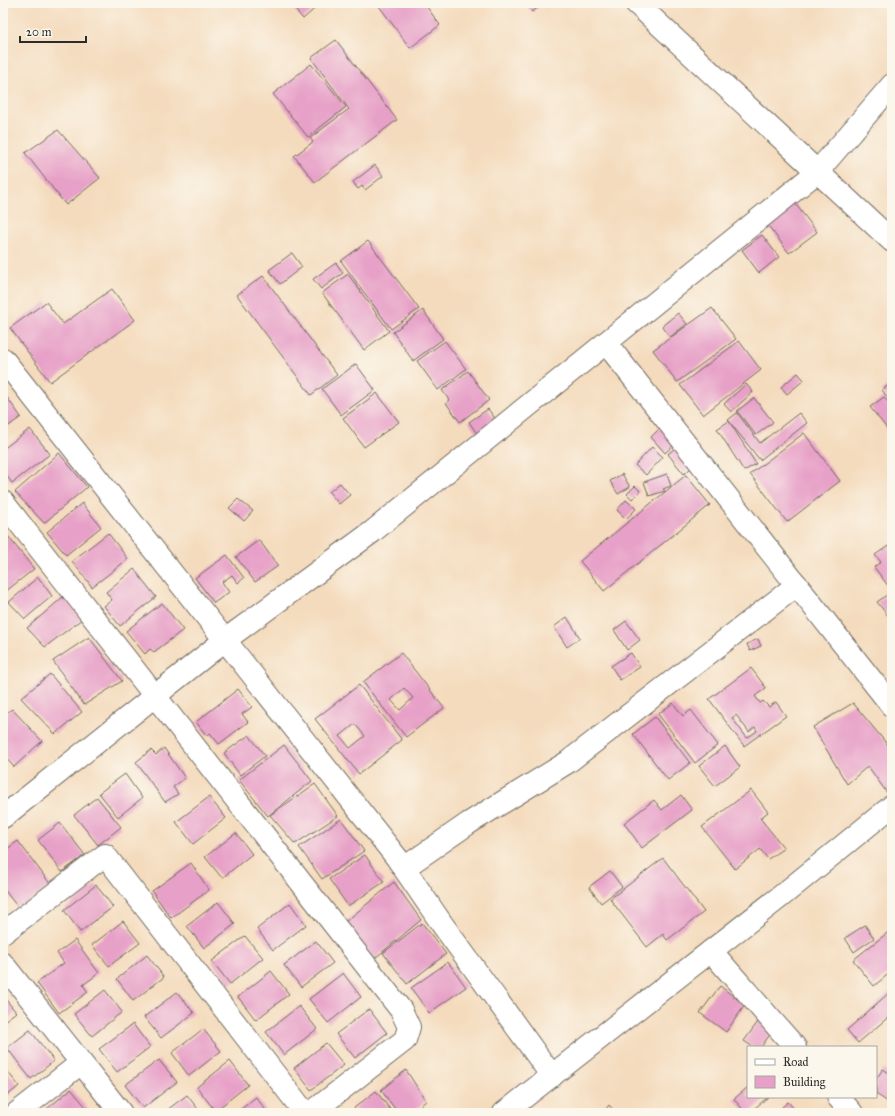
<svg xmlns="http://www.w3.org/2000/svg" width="895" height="1116" font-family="'IM FELL Great Primer',serif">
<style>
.building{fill:#e7a0c7;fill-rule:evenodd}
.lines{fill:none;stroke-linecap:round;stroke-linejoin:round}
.minor-casing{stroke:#71695e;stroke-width:24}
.minor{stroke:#fff;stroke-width:22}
</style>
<rect width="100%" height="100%" fill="#fbf7ec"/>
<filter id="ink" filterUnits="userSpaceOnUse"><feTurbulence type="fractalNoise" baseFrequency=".025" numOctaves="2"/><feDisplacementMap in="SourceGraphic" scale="8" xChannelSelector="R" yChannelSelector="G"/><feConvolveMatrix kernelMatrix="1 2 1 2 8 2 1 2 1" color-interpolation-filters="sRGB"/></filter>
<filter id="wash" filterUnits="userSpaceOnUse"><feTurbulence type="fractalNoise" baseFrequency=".012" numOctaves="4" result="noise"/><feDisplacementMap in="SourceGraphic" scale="16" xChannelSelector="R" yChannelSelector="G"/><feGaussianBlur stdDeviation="0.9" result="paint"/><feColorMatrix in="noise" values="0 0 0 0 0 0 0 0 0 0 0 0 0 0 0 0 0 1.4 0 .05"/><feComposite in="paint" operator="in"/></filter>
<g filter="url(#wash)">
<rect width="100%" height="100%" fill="#f4dbbd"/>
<g id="blocks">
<g class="building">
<polygon points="289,3 321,3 303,19"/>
<polygon points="383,3 424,3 440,25 410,48 379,6"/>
<polygon points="526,3 544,3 532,12"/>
<polygon points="336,40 397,120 315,182 294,156 313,142 310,138 349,109 311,58"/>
<polygon points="311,64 346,107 308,137 273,94"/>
<polygon points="58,130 100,178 66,205 25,153"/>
<polygon points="375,165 383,176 365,190 362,186 358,189 353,182"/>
<polygon points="794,202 817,232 789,253 766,223"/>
<polygon points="762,235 779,257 759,273 742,250"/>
<polygon points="368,241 419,309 391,329 341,261"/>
<polygon points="292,253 302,267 280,284 269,270"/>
<polygon points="336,263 343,273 321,289 313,279"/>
<polygon points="348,274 389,331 364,350 322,293"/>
<polygon points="263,276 337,375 311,395 237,295"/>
<polygon points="112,289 135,320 50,382 10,328 46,302 63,324"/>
<polygon points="712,308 736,339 677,382 653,350"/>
<polygon points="423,310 443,339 413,361 393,332"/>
<polygon points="678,313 687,324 670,337 662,326"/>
<polygon points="445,341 466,369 438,390 417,361"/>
<polygon points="739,341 761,370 703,415 680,385"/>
<polygon points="356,364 375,390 341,415 322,389"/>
<polygon points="468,371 489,400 460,422 446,403 449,400 442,390"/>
<polygon points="798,373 804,380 787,394 781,387"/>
<polygon points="892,382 892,404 882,390"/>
<polygon points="746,384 753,392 731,412 724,404"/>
<polygon points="3,392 21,417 3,430"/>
<polygon points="377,393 399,422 364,447 343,418"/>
<polygon points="884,397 892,407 892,435 870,407"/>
<polygon points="754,398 773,422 756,435 737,411"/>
<polygon points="488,409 497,421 478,435 469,422"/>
<polygon points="737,413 760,443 799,413 807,423 760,460 728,420"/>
<polygon points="729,421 756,464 744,471 717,429"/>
<polygon points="663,425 678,441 665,453 651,437"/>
<polygon points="30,429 50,454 12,483 3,471 3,449"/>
<polygon points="804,433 840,481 787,522 750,474"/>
<polygon points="681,443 697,463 684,474 668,454"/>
<polygon points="652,447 663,457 646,475 635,465"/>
<polygon points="59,453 87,487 44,523 15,492"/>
<polygon points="622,474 630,487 618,494 610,481"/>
<polygon points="667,474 671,486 663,489 665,491 649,496 644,482"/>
<polygon points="686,475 710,505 604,591 580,561"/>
<polygon points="340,483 350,495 339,504 329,492"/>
<polygon points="635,486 640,491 632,499 627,494"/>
<polygon points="238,499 253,511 244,521 229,508"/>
<polygon points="626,500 636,509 626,519 617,510"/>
<polygon points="82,503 101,527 66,555 47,532"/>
<polygon points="3,530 34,569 5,592 3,589"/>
<polygon points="108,533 128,559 92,587 72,561"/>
<polygon points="259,540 278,566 255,582 236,557"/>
<polygon points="888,546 892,550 892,591 874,567 881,562 875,555"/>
<polygon points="227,555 244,578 238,583 232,575 222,582 229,592 214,603 195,578"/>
<polygon points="134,569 156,597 120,626 104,606 112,600 106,592"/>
<polygon points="38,577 52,596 25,619 9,602"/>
<polygon points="891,592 892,615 889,617 877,602"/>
<polygon points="63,597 82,619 45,647 27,628"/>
<polygon points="162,603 183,630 154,652 150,649 145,654 126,631"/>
<polygon points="567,617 580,638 567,647 554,627"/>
<polygon points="626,621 640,640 627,650 614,630"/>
<polygon points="89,637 122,681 84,705 53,661"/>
<polygon points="758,639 761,646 750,651 747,644"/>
<path d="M 401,653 L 444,708 L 406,737 L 363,682 ZM 404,688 L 413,698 L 400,710 L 391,700 Z"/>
<polygon points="631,653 640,667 620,680 611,666"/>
<path d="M 751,668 L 766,688 L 755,696 L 760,703 L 763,701 L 769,707 L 776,702 L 786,716 L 744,746 L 709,699 ZM 736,715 L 749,732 L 755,727 L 757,731 L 747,738 L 732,718 Z"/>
<polygon points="50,674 82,712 55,734 21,698"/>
<path d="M 359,685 L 402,740 L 359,774 L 315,719 ZM 355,724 L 365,736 L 350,748 L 340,736 Z"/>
<polygon points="238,689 252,707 242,714 248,722 219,744 210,733 207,736 196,722"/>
<polygon points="673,703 683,716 691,710 718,745 695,763 658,714"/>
<polygon points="853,703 892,750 892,790 887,793 868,766 847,784 813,727"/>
<polygon points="12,709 42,741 14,767 3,755 3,715"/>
<polygon points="655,717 690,763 668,780 633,734"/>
<polygon points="249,735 265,756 240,775 224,753"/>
<polygon points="284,745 312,781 268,816 239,780"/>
<polygon points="725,746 740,767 715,786 699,766"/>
<polygon points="164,748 185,778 173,787 178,794 165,802 136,762 151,750 156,755"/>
<polygon points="125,774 142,798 118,817 99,793"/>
<polygon points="315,784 338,816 295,844 270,815"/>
<polygon points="751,790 768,812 760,818 784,848 768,859 760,849 735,869 702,827"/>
<polygon points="681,795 692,810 642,848 624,823 654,800 662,810"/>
<polygon points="97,797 121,827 98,845 74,815"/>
<polygon points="209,797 226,818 193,844 176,822"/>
<polygon points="341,819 364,851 322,879 299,847"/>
<polygon points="60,823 85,855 62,872 38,840"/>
<polygon points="236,833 252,854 222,878 205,857"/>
<polygon points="18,841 51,885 19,909 3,888 3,852"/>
<polygon points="365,855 384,882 348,906 329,879"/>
<polygon points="663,858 704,912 667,940 663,934 647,947 610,899"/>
<polygon points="191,863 209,890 171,918 152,891"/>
<polygon points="610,871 622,887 601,903 589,887"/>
<polygon points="394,882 421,920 374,959 345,922"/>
<polygon points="96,885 113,907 80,932 64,910"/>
<polygon points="218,902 235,924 204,948 187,926"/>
<polygon points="290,903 306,925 273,950 257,929"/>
<polygon points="123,921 140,943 109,966 92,945"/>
<polygon points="422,923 446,954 407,984 383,953"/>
<polygon points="865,925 874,938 854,952 845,938"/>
<polygon points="892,929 892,971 874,986 853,960"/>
<polygon points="245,936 263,958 230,984 212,961"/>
<polygon points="75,940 99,973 83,985 88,992 59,1013 37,983 64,963 57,953"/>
<polygon points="316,941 333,963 301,987 284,965"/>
<polygon points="147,955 164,977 133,1001 117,979"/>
<polygon points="448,962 466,987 429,1013 411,988"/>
<polygon points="271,971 289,994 256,1020 238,997"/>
<polygon points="343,973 361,997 328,1023 309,999"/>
<polygon points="720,986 745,1005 726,1032 700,1013"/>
<polygon points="105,990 122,1012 92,1036 74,1014"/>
<polygon points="891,991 892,1014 858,1043 847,1030"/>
<polygon points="177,992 194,1013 161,1038 144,1017"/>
<polygon points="3,996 16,1012 3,1022"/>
<polygon points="299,1006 317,1029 284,1055 266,1032"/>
<polygon points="369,1009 387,1033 355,1058 336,1034"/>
<polygon points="760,1019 774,1029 761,1047 753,1047 744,1041"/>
<polygon points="133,1024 150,1047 117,1072 99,1049"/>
<polygon points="203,1029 221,1051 189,1076 172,1053"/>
<polygon points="30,1030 54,1061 31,1079 7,1048"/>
<polygon points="326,1043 344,1065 311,1090 294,1068"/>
<polygon points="159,1060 177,1082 143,1108 125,1085"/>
<polygon points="230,1061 248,1085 215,1111 197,1087"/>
<polygon points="3,1066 19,1086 3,1099"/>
<polygon points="883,1069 892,1075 892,1096 888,1102 876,1094 876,1079"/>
<polygon points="406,1070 426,1101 411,1113 398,1113 381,1090"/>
<polygon points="748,1087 748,1097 768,1097 749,1113 746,1113 734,1099"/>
<polygon points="71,1089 91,1113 42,1113"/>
<polygon points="376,1091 393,1113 358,1113 354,1108"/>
<polygon points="187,1095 201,1113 163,1113"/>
<polygon points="256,1097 268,1113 236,1113"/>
<polygon points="788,1102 798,1113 788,1113 782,1107"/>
<polygon points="609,1105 616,1113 603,1113"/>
</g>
</g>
</g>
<g filter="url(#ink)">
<use href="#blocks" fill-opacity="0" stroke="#71695e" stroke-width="1"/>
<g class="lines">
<g class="minor-casing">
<g id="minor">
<polyline points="636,3 892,241"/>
<polyline points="606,343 892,706"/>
<polyline points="3,359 397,858 442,924 552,1076"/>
<polyline points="3,502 401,1010 409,1027 405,1040 311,1113"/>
<polyline points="3,817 225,640 372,532 817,172 892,85"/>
<polyline points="404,868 469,823 568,762 797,585"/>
<polyline points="3,933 105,855 305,1113"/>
<polyline points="711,951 795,1047"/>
<polyline points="3,964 121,1113"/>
<polyline points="838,1097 852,1113"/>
<polyline points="17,1113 81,1063"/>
<polyline points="504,1113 780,897 892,806"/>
</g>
</g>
<use href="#minor" class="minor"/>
</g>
</g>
<rect width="895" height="1116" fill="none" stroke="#fbf7ec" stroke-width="16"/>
<rect x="747" y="1046" width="130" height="52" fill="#fbf7ec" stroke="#a8a59f"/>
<rect x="755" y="1059" width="20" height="6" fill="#ffffff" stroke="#a8a59f"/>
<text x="783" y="1066" font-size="12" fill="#2b2b2b">Road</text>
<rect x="755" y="1076" width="20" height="12" fill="#e7a0c7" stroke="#a8a59f"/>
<text x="783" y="1086" font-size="12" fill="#2b2b2b">Building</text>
<path d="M20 36v6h66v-6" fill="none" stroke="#2b2b2b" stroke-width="2"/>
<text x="26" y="36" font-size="12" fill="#2b2b2b" stroke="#fbf7ec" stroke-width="3" paint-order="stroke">20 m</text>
</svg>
